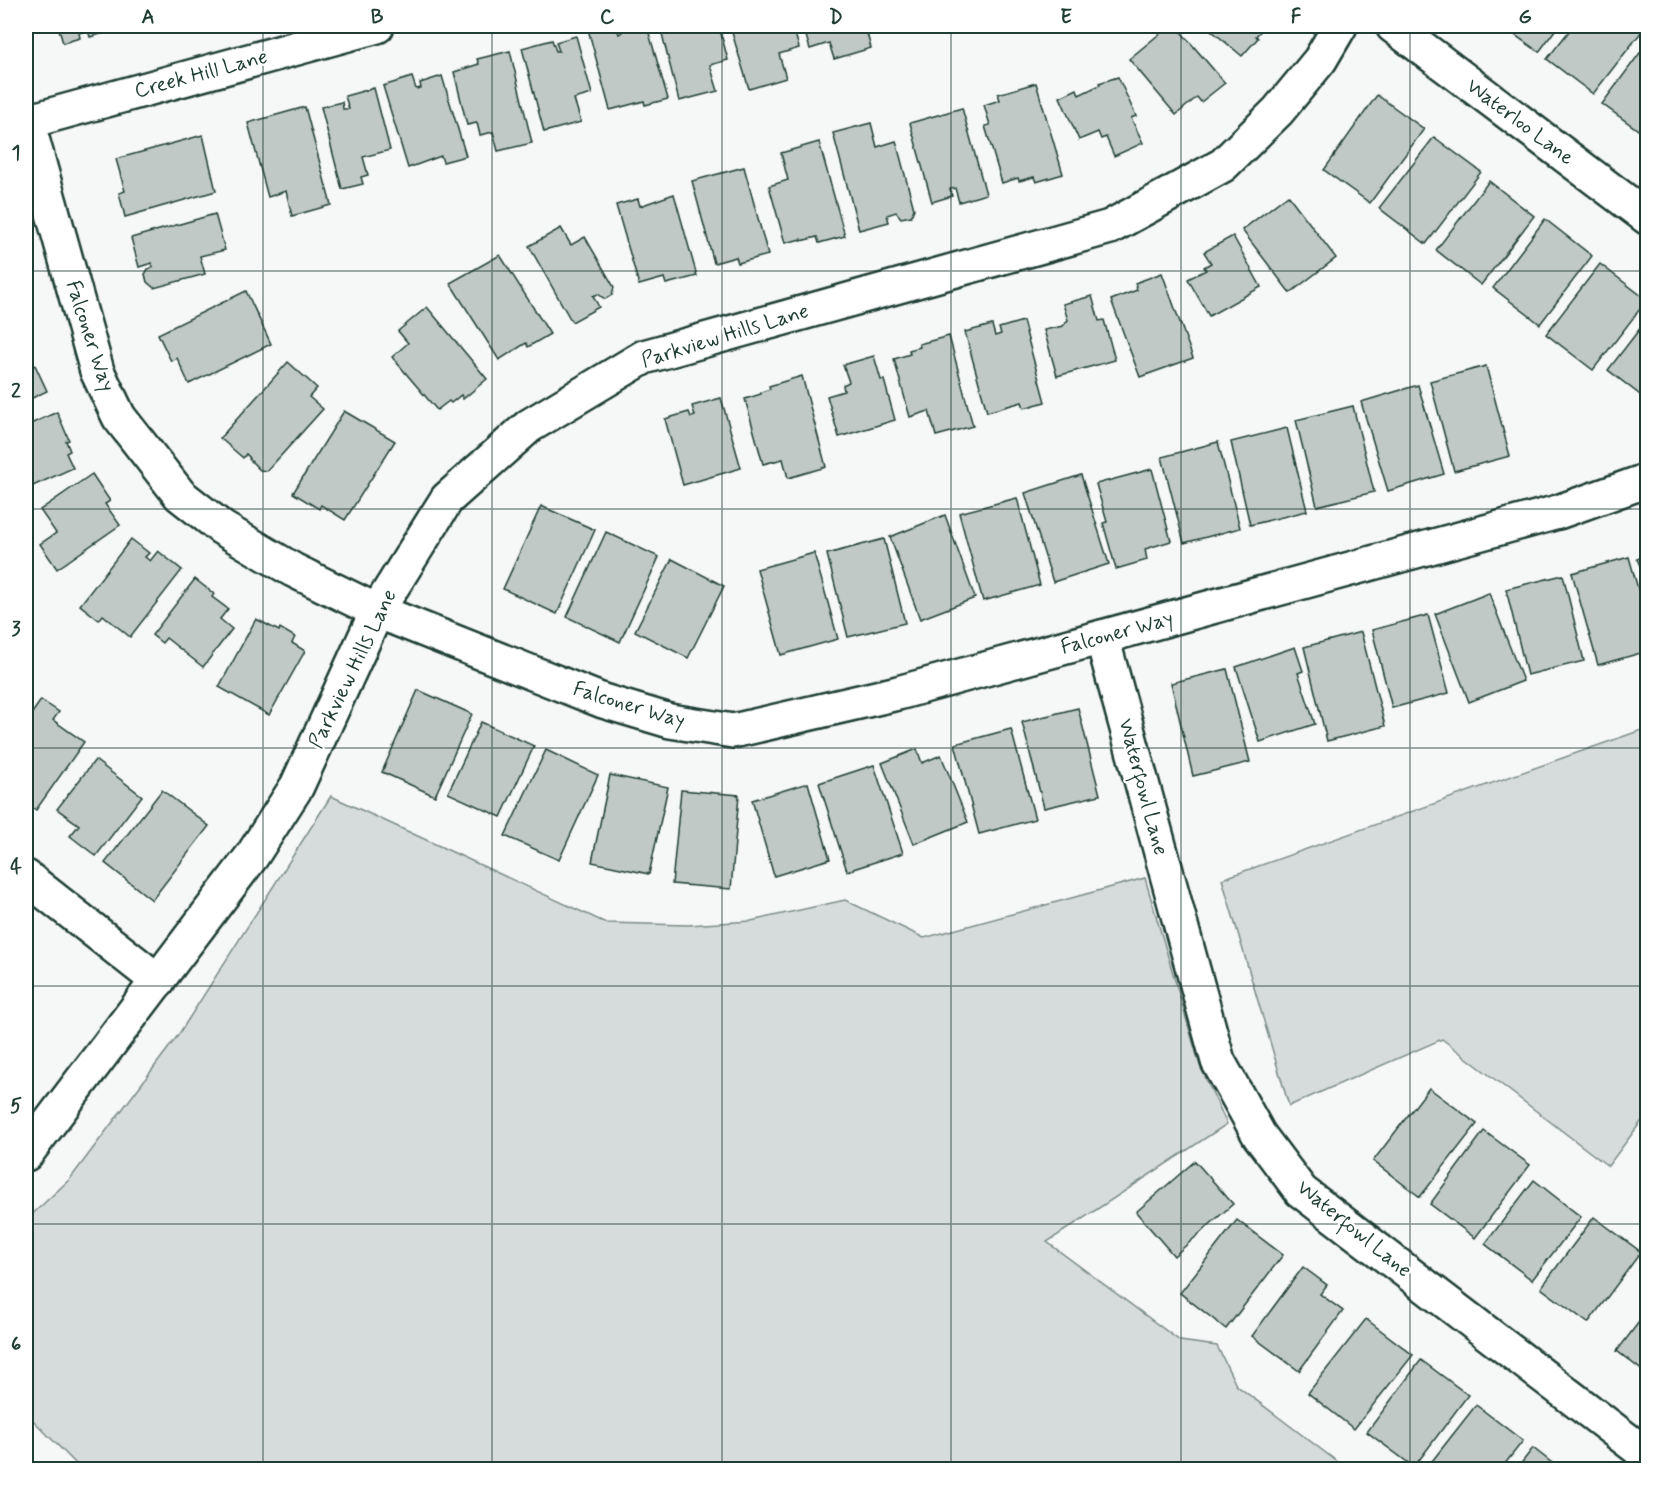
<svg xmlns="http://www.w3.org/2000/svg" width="1673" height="1495" font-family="Mynerve,sans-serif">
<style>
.green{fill:#d6dcdb;stroke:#7a8c88;stroke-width:1.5}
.building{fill:#c0c9c6;stroke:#1f3d34;stroke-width:1.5}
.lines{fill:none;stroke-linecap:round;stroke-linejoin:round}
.minor-casing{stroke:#1f3d34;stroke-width:38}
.minor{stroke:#fff;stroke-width:33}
.grid{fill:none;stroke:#1f3d34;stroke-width:1.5;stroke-opacity:0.55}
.labels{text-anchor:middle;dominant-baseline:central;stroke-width:4.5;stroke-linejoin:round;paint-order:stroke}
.street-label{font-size:21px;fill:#1f3d34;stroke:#fff}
.neatline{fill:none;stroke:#1f3d34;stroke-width:2}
.grid-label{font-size:20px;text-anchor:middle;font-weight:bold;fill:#1f3d34}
</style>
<rect width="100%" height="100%" fill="#f6f7f7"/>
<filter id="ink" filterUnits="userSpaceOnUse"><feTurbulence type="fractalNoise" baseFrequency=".0167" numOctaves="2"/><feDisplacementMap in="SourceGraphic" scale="12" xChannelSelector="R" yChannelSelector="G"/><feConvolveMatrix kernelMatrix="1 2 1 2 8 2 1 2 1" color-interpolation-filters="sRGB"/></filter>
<g filter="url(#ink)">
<g class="green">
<polygon points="1647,728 1647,1114 1608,1166 1442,1039 1289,1106 1222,879"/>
<polygon points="331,796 606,923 688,925 751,921 845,900 924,938 1145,878 1200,1066 1227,1124 1047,1242 1180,1341 1217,1346 1236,1385 1347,1469 81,1469 26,1413 26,1220 70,1179 179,1034"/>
</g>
<g class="building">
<polygon points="58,26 118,26 119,29 90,37 88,30 79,33 80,38 63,43"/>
<polygon points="602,26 616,26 619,34 622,32 621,27 647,26 668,99 645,105 644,101 610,110 588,29"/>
<polygon points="660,26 719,26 728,60 710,65 718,91 679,101"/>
<polygon points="730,26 793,26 799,48 779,54 786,78 749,89"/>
<polygon points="803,26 865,26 871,48 834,59 829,43 810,49"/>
<polygon points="1169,26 1176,26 1225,83 1201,102 1197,97 1176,115 1129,59"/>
<polygon points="1206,26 1265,26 1256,36 1258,38 1242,56"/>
<polygon points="1502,26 1558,26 1539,52"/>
<polygon points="1573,26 1646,26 1593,94 1547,59"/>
<polygon points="576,36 592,94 574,99 581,122 544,132 522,48 552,40 556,51 559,51 556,42"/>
<polygon points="1648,42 1648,137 1602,104"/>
<polygon points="510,51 532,143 498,151 493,132 480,135 477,123 467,125 454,72 479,64 477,59"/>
<polygon points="442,76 466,156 443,162 441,156 408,168 383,86 412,77 416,89 421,88 420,83"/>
<polygon points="1118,77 1136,116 1131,118 1143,143 1114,156 1106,137 1101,139 1098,132 1079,140 1060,97 1077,89 1079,95 1100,85 1099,83"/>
<polygon points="1036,83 1063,174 1036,182 1034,177 1019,181 1018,178 1002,183 985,126 990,125 984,105 1000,100 998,94"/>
<polygon points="374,88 390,150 363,157 368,175 361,177 363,184 342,189 321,107 342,102 343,109 349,109 345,96"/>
<polygon points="1377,95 1424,129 1370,203 1324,170"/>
<polygon points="305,107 331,205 292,216 286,191 268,197 248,123"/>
<polygon points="962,108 986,194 959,202 955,188 950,189 952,196 932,202 910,123"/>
<polygon points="871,123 877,147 896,141 914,209 911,216 901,218 896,212 887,215 889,222 859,230 833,133"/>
<polygon points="203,135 216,191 125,217 119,193 125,191 116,159"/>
<polygon points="1434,137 1481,172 1426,244 1379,208"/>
<polygon points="819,142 845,236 819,243 817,237 801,241 801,239 785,243 769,186 788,180 781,153"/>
<polygon points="744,167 768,255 738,263 736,257 714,263 692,181"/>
<polygon points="1489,181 1534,216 1481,285 1436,250"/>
<polygon points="674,194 697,276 666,284 664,278 639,285 616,205 638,199 640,206"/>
<polygon points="1288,195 1336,258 1290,293 1242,230"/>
<polygon points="215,214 225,250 200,256 205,274 154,288 147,282 145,274 148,269 153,267 152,263 139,267 131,238"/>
<polygon points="1545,219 1592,256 1540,324 1493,288"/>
<polygon points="561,228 571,245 585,237 614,287 612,295 605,299 598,294 593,296 599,307 572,322 529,246"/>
<polygon points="1233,236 1261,287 1209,316 1188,279 1206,270 1204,267 1211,263 1204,252"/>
<polygon points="500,255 550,334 528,347 526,343 499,360 450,283"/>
<polygon points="1600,264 1647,300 1593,370 1546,334"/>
<polygon points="1162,273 1193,358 1140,377 1111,300 1137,290 1135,283"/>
<polygon points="246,291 271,344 189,384 177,358 171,361 158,334"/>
<polygon points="1092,296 1099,321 1104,320 1115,360 1057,376 1044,330 1063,326 1068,320 1063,304"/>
<polygon points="427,307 487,379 463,399 461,395 451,403 449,401 437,410 392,357 408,343 398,331"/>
<polygon points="1648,318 1648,401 1608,370"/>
<polygon points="1023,321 1045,402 1024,408 1022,402 987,412 965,332 992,325 995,336 1001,334 999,328"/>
<polygon points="949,336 973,426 936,436 929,411 910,417 894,359 910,354 909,350 920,347 919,344"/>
<polygon points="874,356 881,380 884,380 895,420 839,437 827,396 844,391 843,385 849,382 843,365"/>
<polygon points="288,362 317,388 309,397 323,409 267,471 260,470 249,459 250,458 246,454 243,458 220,438"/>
<polygon points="35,365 47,391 26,401 26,369"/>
<polygon points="1486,366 1510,456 1454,471 1430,381"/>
<polygon points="802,376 826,467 788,478 783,459 763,464 745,399 761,394 761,392 770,389 769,386"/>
<polygon points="1418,385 1444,474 1388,491 1361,402"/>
<polygon points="721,398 741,468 683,485 665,419 689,412 691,417 695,416 692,406"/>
<polygon points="1353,406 1374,492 1317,506 1296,420"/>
<polygon points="344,411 395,441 345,520 321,505 319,509 293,493"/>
<polygon points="57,412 69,440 66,441 70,451 66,453 73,468 26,489 26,426"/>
<polygon points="1287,428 1307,511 1250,525 1231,442"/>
<polygon points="1218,442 1240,528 1184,543 1162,457"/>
<polygon points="1152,469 1171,541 1145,549 1147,560 1116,569 1103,523 1107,522 1096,484"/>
<polygon points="92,474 110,501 105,504 120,525 57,569 40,544 56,533 40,510"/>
<polygon points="1081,475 1109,564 1053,582 1025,493"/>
<polygon points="1017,498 1040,585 983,601 959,513"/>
<polygon points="541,506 595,530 557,614 503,589"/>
<polygon points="945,515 975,598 920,619 890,537"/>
<polygon points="606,532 659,557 620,642 567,617"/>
<polygon points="131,539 149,553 145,557 150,561 158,551 182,570 130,637 103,615 99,620 80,605"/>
<polygon points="884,539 905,623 848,637 827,554"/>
<polygon points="814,553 838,639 781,655 757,569"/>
<polygon points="1648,555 1648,584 1637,559"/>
<polygon points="1629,557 1648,624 1648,651 1598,665 1572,573"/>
<polygon points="672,559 724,586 688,658 635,631"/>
<polygon points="1563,575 1584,661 1527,675 1506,589"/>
<polygon points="195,579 214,594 212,597 228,609 220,619 232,629 203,667 166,638 162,643 152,635"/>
<polygon points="1489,593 1523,681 1469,702 1435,614"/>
<polygon points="1428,615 1449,693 1392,708 1372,630"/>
<polygon points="256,619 279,631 280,628 295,637 292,643 305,651 269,715 219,687"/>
<polygon points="1361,632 1385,726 1327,741 1304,647"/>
<polygon points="1295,647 1303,671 1298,673 1315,724 1260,742 1236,667"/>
<polygon points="1227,669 1250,762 1193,776 1171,683"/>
<polygon points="418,690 472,714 435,796 382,772"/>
<polygon points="41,700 59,712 53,720 84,742 36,810 26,803 26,722"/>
<polygon points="1078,708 1100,795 1044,808 1022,722"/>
<polygon points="481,722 534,746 501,817 448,793"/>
<polygon points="1011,729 1035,819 979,834 955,744"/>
<polygon points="917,749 922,763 941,755 968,822 914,844 882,763"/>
<polygon points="546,750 598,775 559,860 505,836"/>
<polygon points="95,760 142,796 96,856 70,836 79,825 57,809"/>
<polygon points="874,765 903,853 847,871 819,783"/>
<polygon points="610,775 668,787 649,874 592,862"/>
<polygon points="808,783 830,859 774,876 752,800"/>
<polygon points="162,790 209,826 152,900 105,863"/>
<polygon points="681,790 739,795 731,889 672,884"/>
<polygon points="1429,1088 1477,1124 1420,1197 1373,1161"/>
<polygon points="1484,1131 1530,1165 1475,1238 1430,1204"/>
<polygon points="1195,1161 1233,1204 1174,1256 1136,1212"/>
<polygon points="1534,1180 1581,1217 1532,1280 1485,1244"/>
<polygon points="1594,1217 1641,1252 1588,1323 1541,1288"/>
<polygon points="1237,1220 1283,1255 1226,1329 1180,1293"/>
<polygon points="1303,1267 1327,1285 1320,1294 1343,1311 1299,1371 1252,1336"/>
<polygon points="1648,1310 1648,1375 1617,1351"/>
<polygon points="1366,1319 1413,1355 1354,1429 1308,1393"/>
<polygon points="1421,1360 1468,1395 1414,1467 1367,1432"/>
<polygon points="1476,1405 1523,1441 1500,1470 1425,1470"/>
<polygon points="1533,1448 1561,1470 1516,1470"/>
</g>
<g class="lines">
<g class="minor-casing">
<g id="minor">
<polyline points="1393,26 1648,218"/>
<polyline points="26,117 97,371 119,417 180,495 222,528 293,570 377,611 603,701 670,721 733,731 898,693 1558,512 1648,480"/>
<polyline points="26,122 377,26"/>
<polyline points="1102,637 1218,1061 1259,1135 1301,1191 1648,1456"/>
<polyline points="26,877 158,981"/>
<polyline points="26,1154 252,856 297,786 377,611 447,499 529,426 644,357 1110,227 1223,165 1278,111 1320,60 1340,26"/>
</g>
</g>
<use href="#minor" class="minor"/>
</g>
</g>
<path class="grid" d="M 263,26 L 263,1470M 492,26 L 492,1470M 722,26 L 722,1470M 951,26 L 951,1470M 1181,26 L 1181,1470M 1410,26 L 1410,1470M 26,271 L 1648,271M 26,509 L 1648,509M 26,748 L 1648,748M 26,986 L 1648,986M 26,1224 L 1648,1224"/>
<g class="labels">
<g class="street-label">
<text transform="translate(201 74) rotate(-15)">Creek Hill Lane</text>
<text transform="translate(1520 122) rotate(37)">Waterloo Lane</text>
<text transform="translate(90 336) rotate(72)">Falconer Way</text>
<text transform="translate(725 336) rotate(-17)">Parkview Hills Lane</text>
<text transform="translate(1117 633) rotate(-15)">Falconer Way</text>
<text transform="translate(353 669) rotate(-64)">Parkview Hills Lane</text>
<text transform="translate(629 705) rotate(17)">Falconer Way</text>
<text transform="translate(1143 787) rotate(75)">Waterfowl Lane</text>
<text transform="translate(1354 1229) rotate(39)">Waterfowl Lane</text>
</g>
</g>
<rect width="1673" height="1495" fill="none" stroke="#fff" stroke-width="66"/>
<rect x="33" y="33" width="1607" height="1429" class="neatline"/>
<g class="grid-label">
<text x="148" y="23">A</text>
<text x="377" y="23">B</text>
<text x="607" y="23">C</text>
<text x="836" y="23">D</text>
<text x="1066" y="23">E</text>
<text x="1296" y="23">F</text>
<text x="1525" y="23">G</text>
<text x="16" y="159">1</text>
<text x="16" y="397">2</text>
<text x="16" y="635">3</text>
<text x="16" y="873">4</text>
<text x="16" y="1112">5</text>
<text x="16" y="1350">6</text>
</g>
</svg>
